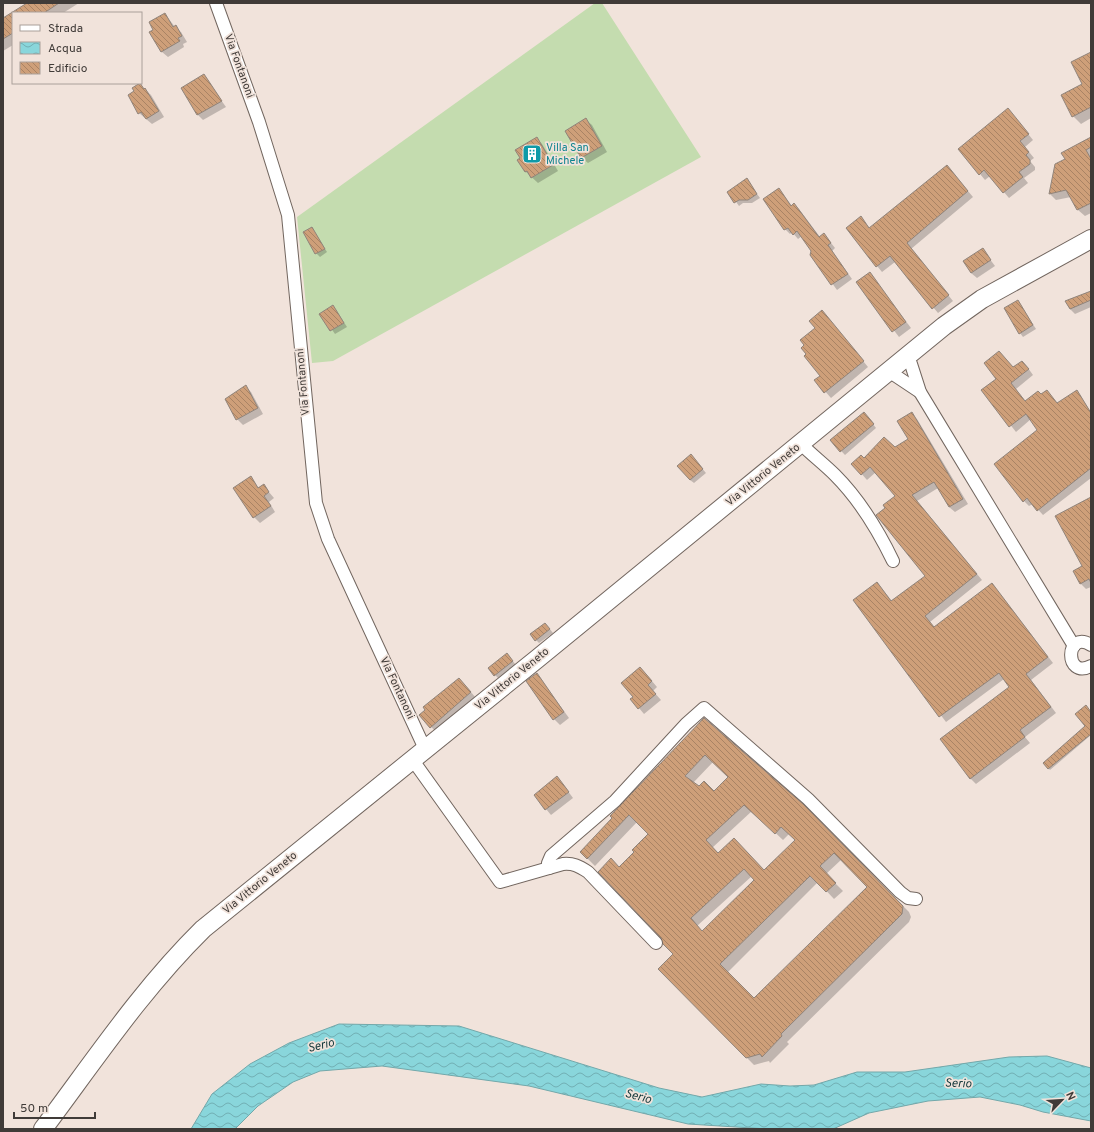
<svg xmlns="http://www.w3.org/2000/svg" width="1094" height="1132" font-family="Overpass,sans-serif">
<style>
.garden{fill:#c4dcaf}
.water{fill:url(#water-waves);stroke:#73a8aa}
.shadow{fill:#0003;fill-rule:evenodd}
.building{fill:url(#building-back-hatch);stroke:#90847b;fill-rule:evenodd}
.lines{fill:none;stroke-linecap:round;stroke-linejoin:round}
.street-casing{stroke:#72665f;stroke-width:14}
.secondary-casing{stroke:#72665f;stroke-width:20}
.street{stroke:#fff;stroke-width:12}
.secondary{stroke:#fff;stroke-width:18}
.labels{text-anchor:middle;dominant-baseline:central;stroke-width:3.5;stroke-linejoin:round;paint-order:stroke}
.street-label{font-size:11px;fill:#403b38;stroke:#f1e3db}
.culture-label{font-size:11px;fill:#0d838f;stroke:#f1e3db;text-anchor:start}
.water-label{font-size:12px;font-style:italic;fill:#13383b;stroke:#f1e3db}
</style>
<defs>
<pattern id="water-waves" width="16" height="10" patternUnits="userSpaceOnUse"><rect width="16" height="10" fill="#89d6db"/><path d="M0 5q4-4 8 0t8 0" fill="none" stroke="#71afb3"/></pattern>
<pattern id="building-back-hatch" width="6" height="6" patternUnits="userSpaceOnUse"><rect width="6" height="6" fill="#ce9f79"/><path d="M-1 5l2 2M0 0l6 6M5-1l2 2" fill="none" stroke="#a98364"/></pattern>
</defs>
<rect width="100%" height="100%" fill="#f1e3db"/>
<polygon class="garden" points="595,3 602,3 701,157 333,361 312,363 297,217"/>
<polygon class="water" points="339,1024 459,1026 659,1088 702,1097 761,1084 790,1086 814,1085 857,1072 905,1072 1009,1057 1047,1056 1091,1068 1091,1121 1043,1112 1020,1105 980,1097 928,1101 869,1113 833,1129 768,1129 688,1124 529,1086 382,1066 320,1071 293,1082 258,1106 235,1129 191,1129 212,1094 250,1064 289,1043"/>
<g class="shadow">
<polygon points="29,3 79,3 63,13 13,13"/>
<polygon points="13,13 13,45 3,51 3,19"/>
<polygon points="165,14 175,27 181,32 187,42 183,44 184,47 168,57 162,52 151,32 154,30"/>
<polygon points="1091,53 1091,118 1081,124 1073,116 1062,96 1084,84"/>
<polygon points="203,75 226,107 203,120 198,115 182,88"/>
<polygon points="140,85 151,95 164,117 152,124 139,113 135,92"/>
<polygon points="1013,115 1033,140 1025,147 1034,158 1030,161 1035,167 1035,170 1024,178 1028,183 1009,198 990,176 985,180 980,174"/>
<polygon points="586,120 592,125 607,152 588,163 582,158 567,131"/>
<polygon points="1091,138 1091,213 1085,216 1078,210 1071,197 1056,200 1050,194"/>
<polygon points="537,139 542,144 558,171 538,183 525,171"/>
<polygon points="952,172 973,197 911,249 953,301 938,313 895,262 882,272 847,229 860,218 870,228"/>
<polygon points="747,180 760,198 752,203 743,203 739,206 729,192"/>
<polygon points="779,189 792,206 794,205 799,209 820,237 824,234 835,248 832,251 852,279 837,290 811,254 812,251 802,236 798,239 792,232 790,234 785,229"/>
<polygon points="312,228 327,252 320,257 316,253"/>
<polygon points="983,250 995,266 977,278 971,273"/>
<polygon points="870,274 911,328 899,337 857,282"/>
<polygon points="1091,291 1091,307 1075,314 1070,309"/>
<polygon points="1018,301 1036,329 1023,337 1020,333"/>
<polygon points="336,310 347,327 335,334 321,314"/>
<polygon points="827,317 868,367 831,398 816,381 822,376"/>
<polygon points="1028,368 1033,375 1016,389 1026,402 1047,391 1058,404 1077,391 1091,412 1091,478 1043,515 1033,504 1029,506 1024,501 1039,430 1031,419 1016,432 983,390 1014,369"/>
<polygon points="246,387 251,392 263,414 243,425 237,419 226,399"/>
<polygon points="911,414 917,419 968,504 955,512 949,507 938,488 917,501 982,580 930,622 935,628 992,584 1053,663 1031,680 1056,713 1025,737 1030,743 976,784 970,778 1011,687 1004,679 946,722 854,600 877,583 892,601 926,576 886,508 896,496 876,472 867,480 853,464 895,448 909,440"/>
<polygon points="867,416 876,428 845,455 831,440"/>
<polygon points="694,459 706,473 694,483 690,480"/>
<polygon points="251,478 259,488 263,485 274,498 269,502 275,512 260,523 254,517"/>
<polygon points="1091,498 1091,587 1086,589 1081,584"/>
<polygon points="549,628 553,633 539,643 536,640"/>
<polygon points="507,654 516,665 498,678 495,675"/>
<polygon points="537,674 569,718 560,725 554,719"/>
<polygon points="646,674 657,687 653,691 661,700 644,714 639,708 634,697"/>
<polygon points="465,685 476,698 437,733 420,715"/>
<polygon points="1091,713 1091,735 1050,770 1044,763 1086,726"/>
<path d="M 704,720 L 802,805 L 909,912 L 911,917 L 909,922 L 787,1042 L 789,1044 L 770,1063 L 769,1061 L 754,1065 L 659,969 L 675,954 L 636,852 L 649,834 L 637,822 L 595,866 L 581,852 ZM 713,762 L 729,777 L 714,792 L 699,788 L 693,783 ZM 752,811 L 783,840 L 789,834 L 796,840 L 764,871 L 719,854 L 712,848 ZM 842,859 L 869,887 L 754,1000 L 727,973 L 818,882 L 834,899 L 843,891 L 826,874 ZM 752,876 L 755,880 L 702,932 L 697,926 Z"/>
<polygon points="562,783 573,798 551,815 546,809"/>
</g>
<g class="building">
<polygon points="27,3 59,3 44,13 13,13 13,33 3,39 3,18"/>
<polygon points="165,13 173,27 176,25 182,36 178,38 180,41 161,52 149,32 153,30 149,22"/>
<polygon points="1091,52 1091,107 1072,117 1061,95 1082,84 1071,62"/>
<polygon points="204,74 222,101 197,115 181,88"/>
<polygon points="140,83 144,89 145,88 159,111 146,119 141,112 138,114 128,95 134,91 132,88"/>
<polygon points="1008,108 1029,134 1020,141 1029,152 1026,155 1030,160 1030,164 1019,172 1023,177 1003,193 984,170 979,175 958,149"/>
<polygon points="586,118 602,146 581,158 565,131"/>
<polygon points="537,137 553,165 531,178 527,171 525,172 517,160 520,158 515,150"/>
<polygon points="1091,137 1091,147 1086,150 1091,159 1091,203 1077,210 1066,190 1049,194 1055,164 1065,159 1061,153"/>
<polygon points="947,165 968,191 907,243 949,295 932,309 890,256 876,267 846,228 861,216 869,228"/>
<polygon points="747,178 757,194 748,200 739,200 734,203 727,192"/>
<polygon points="779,188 791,206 794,203 819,237 824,233 831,243 828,245 848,274 831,285 810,255 811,251 797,231 793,235 788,228 784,230 763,199"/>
<polygon points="312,227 325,249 315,254 303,232"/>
<polygon points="983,248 991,260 971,273 963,261"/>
<polygon points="870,272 906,322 892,332 856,282"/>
<polygon points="1091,291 1091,300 1070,309 1065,301"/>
<polygon points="1018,300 1033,325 1019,334 1004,308"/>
<polygon points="333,305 344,323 330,331 319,314"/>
<polygon points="822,310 864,361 824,393 814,380 820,376 804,356 806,354 801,348 804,345 800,340 815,328 809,321"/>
<polygon points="999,351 1013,367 1022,361 1029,369 1011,383 1025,401 1038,391 1041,394 1047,390 1057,403 1077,390 1091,413 1091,468 1037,511 1027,498 1023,502 994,464 1037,430 1026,414 1009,427 981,390 996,379 984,363"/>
<polygon points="246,385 258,408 236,420 225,399"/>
<polygon points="864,412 874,424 840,452 830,440"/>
<polygon points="912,412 963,499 949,507 934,482 912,495 977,574 925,616 934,627 992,583 1048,657 1026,674 1051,707 1020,730 1025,737 970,779 940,739 1009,687 999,673 939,717 853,600 877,582 891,601 925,576 876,515 885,508 883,505 895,496 870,467 861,475 851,464 861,455 864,458 884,437 895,447 908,439 897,421"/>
<polygon points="691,454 703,469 690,480 677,466"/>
<polygon points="251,476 258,488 264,484 269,492 264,496 271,506 253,518 233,488"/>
<polygon points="1091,497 1091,583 1089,579 1080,584 1073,571 1082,566 1055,516"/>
<polygon points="545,623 550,629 535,641 530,634"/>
<polygon points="507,653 513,661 494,676 488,668"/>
<polygon points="640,667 652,681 648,685 656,694 638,709 630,699 633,697 621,683"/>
<polygon points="537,673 564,712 553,720 526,681"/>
<polygon points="459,678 471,692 430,728 419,715 425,710 423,707"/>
<polygon points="1086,705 1091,712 1091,734 1048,769 1043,763 1085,726 1075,714"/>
<path d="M 704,718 L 803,804 L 903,906 L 902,914 L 781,1034 L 782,1036 L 762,1057 L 760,1054 L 746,1058 L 658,969 L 673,954 L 663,944 L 661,938 L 598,872 L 611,858 L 619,867 L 634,852 L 632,850 L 648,834 L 629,815 L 587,859 L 580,852 L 612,818 L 610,816 ZM 705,755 L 728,777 L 714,791 L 704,781 L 699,786 L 685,776 ZM 744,805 L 775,834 L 781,827 L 795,840 L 764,870 L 734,838 L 718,853 L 706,840 ZM 834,853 L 867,887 L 754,998 L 720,964 L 810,876 L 826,892 L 836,883 L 820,866 ZM 744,869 L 754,880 L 702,931 L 691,918 Z"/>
<polygon points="557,776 569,792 545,810 534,795"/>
</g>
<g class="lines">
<g class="street-casing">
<g id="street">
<polyline points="216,3 259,122 288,215 316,503 328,539 425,749"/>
<polyline points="906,357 911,364 920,392 1074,646"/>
<polyline points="890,370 896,376 920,392"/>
<path d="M 801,444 C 812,455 824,464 835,475 C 860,500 878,530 893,561"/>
<path d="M 1091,645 C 1065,629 1064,680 1091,666"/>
<path d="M 412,759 L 500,882 L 563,864 C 573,863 579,866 588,872 L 656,943"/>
<polyline points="549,868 548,863 551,856 615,801 686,724 704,708 808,799 900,892 908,898 916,899"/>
</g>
</g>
<g class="secondary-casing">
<path id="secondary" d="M 43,1129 C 94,1061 142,989 203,929 L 537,659 L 944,326 L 982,299 L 1091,239"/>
</g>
<use href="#street" class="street"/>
<use href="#secondary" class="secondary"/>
</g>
<defs>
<g id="building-square" transform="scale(1)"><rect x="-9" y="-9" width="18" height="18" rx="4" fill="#0f9aa8" stroke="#f1e3db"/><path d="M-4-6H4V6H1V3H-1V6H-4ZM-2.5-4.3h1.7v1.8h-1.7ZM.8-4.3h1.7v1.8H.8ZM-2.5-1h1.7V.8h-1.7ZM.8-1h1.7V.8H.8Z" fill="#fff"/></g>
</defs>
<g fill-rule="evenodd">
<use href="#building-square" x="532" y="154"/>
</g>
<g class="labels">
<g class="street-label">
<text transform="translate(239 66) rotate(70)">Via Fontanoni</text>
<text transform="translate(303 382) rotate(-95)">Via Fontanoni</text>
<text transform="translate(763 475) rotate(-39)">Via Vittorio Veneto</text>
<text transform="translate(512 679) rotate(-39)">Via Vittorio Veneto</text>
<text transform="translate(397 688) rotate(65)">Via Fontanoni</text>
<text transform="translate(260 883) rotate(-39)">Via Vittorio Veneto</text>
</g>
<g class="culture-label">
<text x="546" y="148">Villa San<tspan x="546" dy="13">Michele</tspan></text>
</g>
<g class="water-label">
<text transform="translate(321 1046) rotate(-13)">Serio</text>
<text transform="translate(958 1084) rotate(2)">Serio</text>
<text transform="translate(638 1097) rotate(15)">Serio</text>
</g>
</g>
<rect width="1094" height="1132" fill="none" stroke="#403b38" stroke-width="8"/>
<rect x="12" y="12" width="130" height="72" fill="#f1e3db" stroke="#aaa09a"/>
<rect x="20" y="25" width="20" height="6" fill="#ffffff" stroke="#aaa09a"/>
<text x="48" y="32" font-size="12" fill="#403b38">Strada</text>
<rect x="20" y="42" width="20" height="12" fill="url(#water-waves)" stroke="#aaa09a"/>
<text x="48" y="52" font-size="12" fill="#403b38">Acqua</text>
<rect x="20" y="62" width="20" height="12" fill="url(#building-back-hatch)" stroke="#aaa09a"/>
<text x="48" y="72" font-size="12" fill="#403b38">Edificio</text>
<g transform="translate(1062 1100) rotate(65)" stroke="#f1e3db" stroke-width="3" paint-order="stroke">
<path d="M0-3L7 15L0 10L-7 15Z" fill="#403b38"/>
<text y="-6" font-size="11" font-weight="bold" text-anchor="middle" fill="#403b38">N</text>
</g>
<path d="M14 1112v6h81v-6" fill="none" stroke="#403b38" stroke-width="2"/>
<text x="20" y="1112" font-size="12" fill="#403b38" stroke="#f1e3db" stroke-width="3" paint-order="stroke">50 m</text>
</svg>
